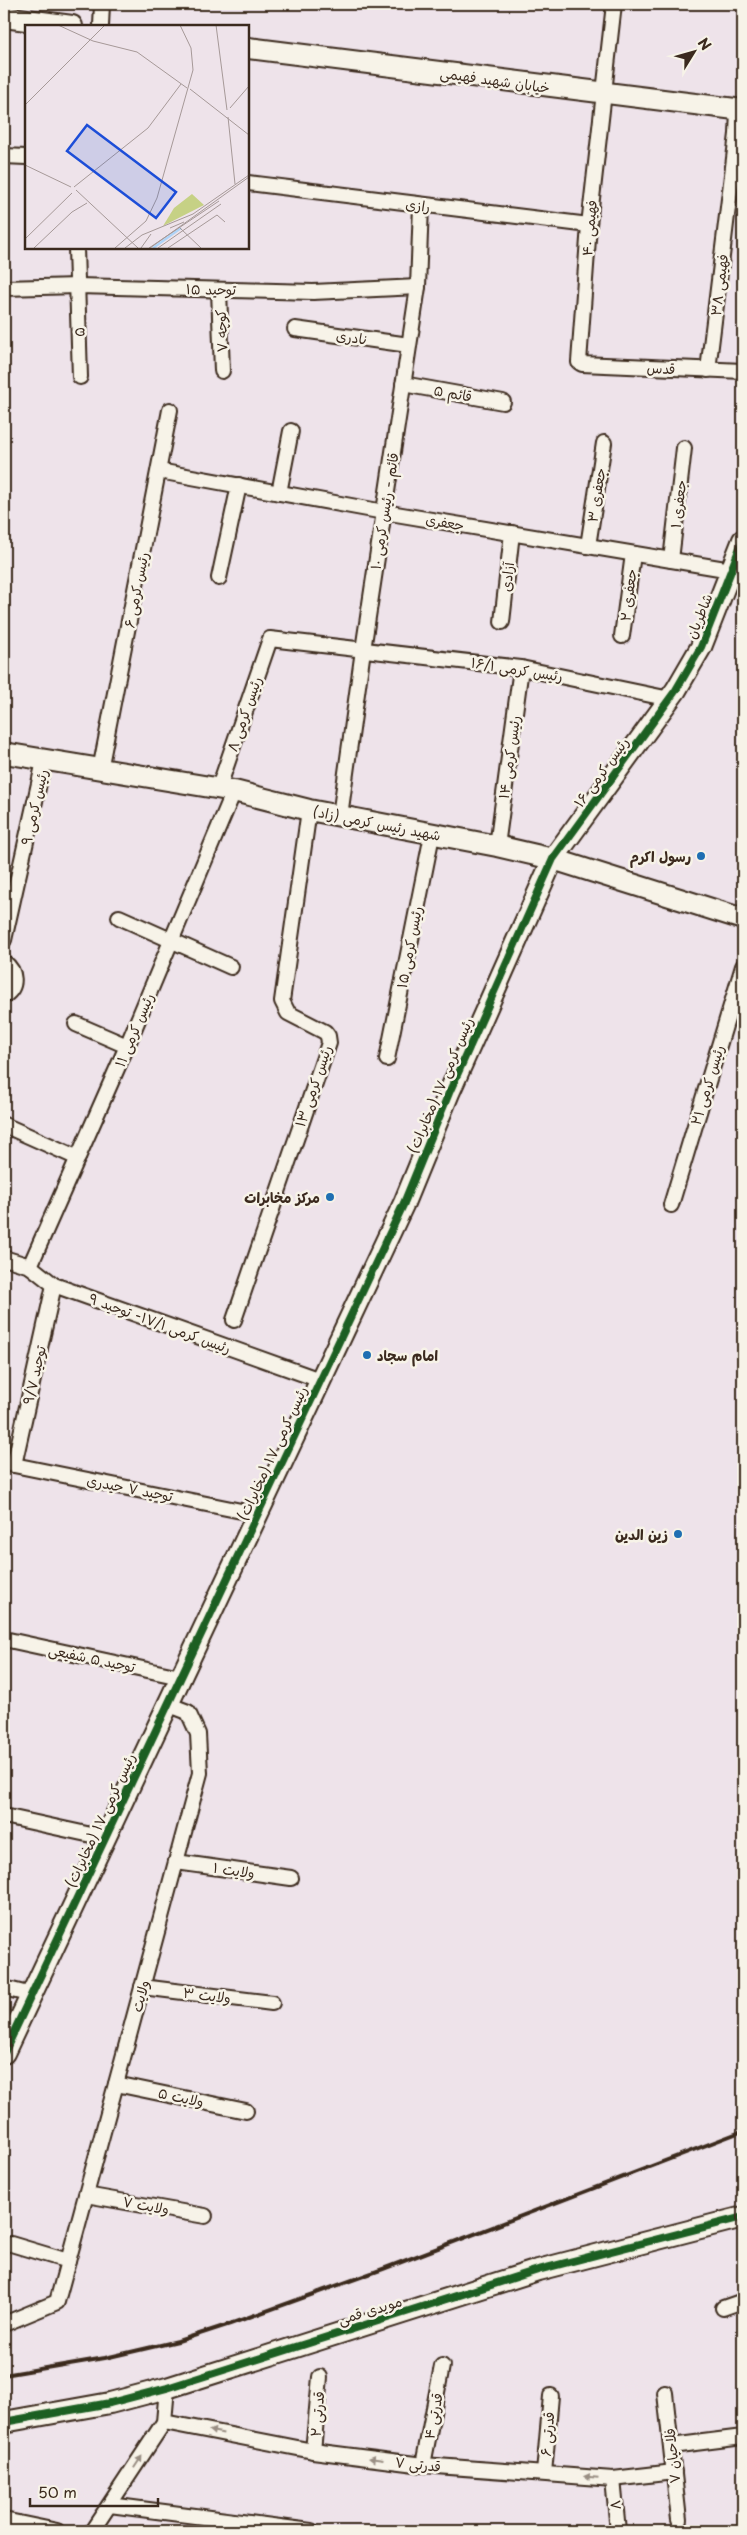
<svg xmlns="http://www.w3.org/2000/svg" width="747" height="2535" font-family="'Playpen Sans','Playpen Sans Arabic',sans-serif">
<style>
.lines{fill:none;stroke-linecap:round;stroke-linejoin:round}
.street-casing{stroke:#3b2a1e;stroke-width:18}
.secondary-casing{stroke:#3b2a1e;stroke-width:24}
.street{stroke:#f7f3e8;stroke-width:14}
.secondary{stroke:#f7f3e8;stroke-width:20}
.rail{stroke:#3b2a1e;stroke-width:4}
.cycleway-casing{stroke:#f7f3e8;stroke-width:11}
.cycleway{stroke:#1b5e20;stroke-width:8}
.oneway{fill:#998e83}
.poi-dot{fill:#1f6fb2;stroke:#f7f3e8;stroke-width:2}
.labels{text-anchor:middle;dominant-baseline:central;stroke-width:5;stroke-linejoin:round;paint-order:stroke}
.street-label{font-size:14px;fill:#3b2a1e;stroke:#f7f3e8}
.poi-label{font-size:14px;font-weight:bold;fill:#3b2a1e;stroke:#f7f3e8;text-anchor:end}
.inset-river{fill:none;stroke:#afd4f8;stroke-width:2.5}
.inset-road{fill:none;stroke:#a69998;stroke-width:1}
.view{fill:#1d4ed8;fill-opacity:0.15;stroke:#1d4ed8;stroke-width:2.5}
.inset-edge{fill:none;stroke:#3b2a1e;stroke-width:2.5}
</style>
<rect width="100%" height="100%" fill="#eee3ea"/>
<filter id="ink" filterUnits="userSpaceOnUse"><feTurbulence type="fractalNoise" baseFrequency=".02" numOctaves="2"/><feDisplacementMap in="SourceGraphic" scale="10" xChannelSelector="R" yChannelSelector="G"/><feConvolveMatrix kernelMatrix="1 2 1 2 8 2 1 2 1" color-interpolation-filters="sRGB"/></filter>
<g filter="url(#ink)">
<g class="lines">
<g class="street-casing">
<g id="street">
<polyline points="614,4 589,225 579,362 582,364 743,371"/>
<polyline points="101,26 102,4"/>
<polyline points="4,156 26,157"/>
<polyline points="248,183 589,225"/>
<polyline points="76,248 80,377"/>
<polyline points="4,288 78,286 313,292 418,287"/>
<polyline points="219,290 222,371"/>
<polyline points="295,329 409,345"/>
<polyline points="708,370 737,134 738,110"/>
<polyline points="403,384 503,402"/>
<polyline points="159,471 384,512 743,572"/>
<polyline points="279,493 291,431"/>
<polyline points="588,546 604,443"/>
<polyline points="671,560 684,448"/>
<polyline points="219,578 239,485"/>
<polyline points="502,622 512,533"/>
<polyline points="622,636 633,554"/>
<polyline points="100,770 170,410"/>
<polyline points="218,790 270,639 521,668 670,699"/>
<polyline points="340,816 363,650 418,287 421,205"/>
<polyline points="497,846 521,668"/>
<polyline points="119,917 231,967"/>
<polyline points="4,940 44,761"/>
<path d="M 4,962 C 16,971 18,987 4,996"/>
<polyline points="76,1024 127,1046"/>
<polyline points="387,1059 432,835"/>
<polyline points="4,1125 78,1158"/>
<polyline points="671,1205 743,966"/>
<polyline points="4,1258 30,1266 54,1285 320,1380"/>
<polyline points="30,1266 127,1046 234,791"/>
<polyline points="234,1320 329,1043 328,1036 325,1032 288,1013 282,1001 309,810"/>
<polyline points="4,1463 256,1514"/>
<polyline points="14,1465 54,1285"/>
<polyline points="4,1639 180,1677"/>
<polyline points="4,1816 105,1838"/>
<polyline points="176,1862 291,1878"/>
<polyline points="142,1987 272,2003"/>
<polyline points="4,1988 32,1995"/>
<polyline points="116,2084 246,2111"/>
<polyline points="86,2195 205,2216"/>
<polyline points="11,2244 68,2261"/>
<polyline points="723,2308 743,2301"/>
<polyline points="4,2324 57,2302 200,1773 198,1734 188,1712 167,1704"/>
<polyline points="665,2393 679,2520"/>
<polyline points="164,2422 313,2451 423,2465 613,2479 674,2472"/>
<polyline points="671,2446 743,2437"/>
<polyline points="313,2451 320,2377"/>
<polyline points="423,2465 442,2366"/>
<polyline points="544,2473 551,2396"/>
<polyline points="613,2479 618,2531"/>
<polyline points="110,2505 311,2531"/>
<polyline points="4,2520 57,2531"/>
<polyline points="92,2531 164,2422 167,2388"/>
</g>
</g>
<g class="secondary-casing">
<g id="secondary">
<polyline points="4,17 72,26"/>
<polyline points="248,48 743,110"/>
<polyline points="4,753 234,791 309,810 497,846 553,859 743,919"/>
<polyline points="4,2053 404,1203 449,1093 553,859 676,690 701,647 743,540"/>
<polyline points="4,2422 110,2403 167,2388 538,2270 743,2217"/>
</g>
</g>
<use href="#street" class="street"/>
<use href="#secondary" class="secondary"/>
<polyline class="rail" points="4,2375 105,2358 178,2341 230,2324 383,2269 743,2131"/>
<g class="cycleway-casing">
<g id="cycleway">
<polyline points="4,2053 404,1203 449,1093 553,859 676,690 701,647 743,540"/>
<polyline points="4,2422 110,2403 167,2388 538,2270 743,2217"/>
</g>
</g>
<use href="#cycleway" class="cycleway"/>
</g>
<defs><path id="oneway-solid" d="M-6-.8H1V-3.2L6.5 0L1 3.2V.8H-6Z" transform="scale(1.25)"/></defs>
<g class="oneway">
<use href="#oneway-solid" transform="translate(216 2432) rotate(-169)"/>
<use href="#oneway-solid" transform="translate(376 2459) rotate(-173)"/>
<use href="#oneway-solid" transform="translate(138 2462) rotate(-57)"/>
<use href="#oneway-solid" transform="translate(591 2477) rotate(-175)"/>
</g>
</g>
<g class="poi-dot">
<circle cx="701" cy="856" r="5"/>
<circle cx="330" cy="1197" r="5"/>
<circle cx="367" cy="1355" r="5"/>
<circle cx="678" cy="1534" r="5"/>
</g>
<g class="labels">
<g class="street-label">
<text transform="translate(495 80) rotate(8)">خیابان شهید فهیمی</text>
<text transform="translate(418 205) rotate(7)">رازی</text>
<text transform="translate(589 228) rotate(-85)">فهیمی ۴۰</text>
<text transform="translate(719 285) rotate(-83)">فهیمی ۳۸</text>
<text transform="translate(211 289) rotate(1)">توحید ۱۵</text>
<text transform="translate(221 331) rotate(-92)">کوچه ۷</text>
<text transform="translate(79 332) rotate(-91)">۵</text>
<text transform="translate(352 337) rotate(8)">نادری</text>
<text transform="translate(661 368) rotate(3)">قدس</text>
<text transform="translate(453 393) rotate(10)">قائم ۵</text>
<text transform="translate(596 495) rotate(-81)">جعفری ۳</text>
<text transform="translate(678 504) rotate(-83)">جعفری ۱</text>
<text transform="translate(384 511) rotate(-81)">قائم - رئیس کرمی ۱۰</text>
<text transform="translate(445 522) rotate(10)">جعفری</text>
<text transform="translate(507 577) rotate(-84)">آزادی</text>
<text transform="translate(136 590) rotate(-79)">رئیس کرمی ۶</text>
<text transform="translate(628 595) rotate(-83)">جعفری ۲</text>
<text transform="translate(699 616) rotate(-68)">شاطریان</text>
<text transform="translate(517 669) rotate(9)">رئیس کرمی ۱۶/۱</text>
<text transform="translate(244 714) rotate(-71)">رئیس کرمی ۸</text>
<text transform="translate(509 757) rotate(-82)">رئیس کرمی ۱۴</text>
<text transform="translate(601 772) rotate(-54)">رئیس کرمی ۱۶</text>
<text transform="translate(34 807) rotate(-77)">رئیس کرمی ۹</text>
<text transform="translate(377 823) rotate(11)">شهید رئیس کرمی (زاد)</text>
<text transform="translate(409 947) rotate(-79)">رئیس کرمی ۱۵</text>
<text transform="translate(134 1030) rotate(-67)">رئیس کرمی ۱۱</text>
<text transform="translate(440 1085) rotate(-67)">رئیس کرمی ۱۷ (مخابرات)</text>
<text transform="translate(707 1085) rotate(-73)">رئیس کرمی ۲۱</text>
<text transform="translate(313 1086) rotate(-71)">رئیس کرمی ۱۳</text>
<text transform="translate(160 1323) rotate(20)">رئیس کرمی ۱۷/۱- توحید ۹</text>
<text transform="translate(34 1375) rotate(-77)">توحید ۹/۷</text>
<text transform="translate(272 1453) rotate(-65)">رئیس کرمی ۱۷ (مخابرات)</text>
<text transform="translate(130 1488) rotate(11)">توحید ۷ حیدری</text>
<text transform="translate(92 1658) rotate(12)">توحید ۵ شفیعی</text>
<text transform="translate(100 1820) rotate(-65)">رئیس کرمی ۱۷ (مخابرات)</text>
<text transform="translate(234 1870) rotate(8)">ولایت ۱</text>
<text transform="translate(207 1995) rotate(7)">ولایت ۳</text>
<text transform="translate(140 1996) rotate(-75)">ولایت</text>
<text transform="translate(181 2097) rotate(12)">ولایت ۵</text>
<text transform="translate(146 2205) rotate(10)">ولایت ۷</text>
<text transform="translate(370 2310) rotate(-17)">مویدی قمی</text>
<text transform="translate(317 2414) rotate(-85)">قدرتی ۲</text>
<text transform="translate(433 2416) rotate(-79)">قدرتی ۴</text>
<text transform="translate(547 2434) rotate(-85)">قدرتی ۶</text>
<text transform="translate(672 2456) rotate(-96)">فلاحیان ۷</text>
<text transform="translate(418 2464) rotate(6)">قدرتی ۷</text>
<text transform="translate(615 2505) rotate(-96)">۸</text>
</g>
<g class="poi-label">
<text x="691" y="856">رسول اکرم</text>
<text x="320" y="1197">مرکز مخابرات</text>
<text x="377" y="1355" text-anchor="start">امام سجاد</text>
<text x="668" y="1534">زین الدین</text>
</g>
</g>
<g transform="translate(25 25)">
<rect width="224" height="224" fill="#eee3ea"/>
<path d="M 167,169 L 179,180 L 138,201 L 149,183 Z" fill="#c6d185"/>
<path class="inset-river" d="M 128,223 L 156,203"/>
<path class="inset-road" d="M 33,0 L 68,16 L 112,27 L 162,63M 191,0 L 202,85M 165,64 L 224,110M 0,80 L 80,0M 205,83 L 224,61M 203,92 L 210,159M 0,140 L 46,162M 49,162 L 123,103 L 156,59M 51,165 L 113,223M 145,203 L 159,197M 155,203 L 176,223M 0,214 L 47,168M 9,223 L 47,187 L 62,178M 90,223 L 121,196 L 132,173 L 168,45 L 166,23 L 155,0M 100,223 L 117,210 L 168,189 L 224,150M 116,223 L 126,209M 124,223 L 194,176M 125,223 L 224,152M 133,223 L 196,179M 143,223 L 192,190 L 200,197"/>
<path class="view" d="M 62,100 L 151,167 L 131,193 L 42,126 Z"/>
<rect width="224" height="224" class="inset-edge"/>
</g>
<rect width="747" height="2535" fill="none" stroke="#f7f3e8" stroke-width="20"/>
<rect x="10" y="10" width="727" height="2515" fill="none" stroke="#3b2a1e" stroke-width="2" filter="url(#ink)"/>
<g transform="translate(694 52) rotate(53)" stroke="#f7f3e8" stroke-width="4" paint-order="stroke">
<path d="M0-4L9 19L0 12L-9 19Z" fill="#3b2a1e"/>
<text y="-8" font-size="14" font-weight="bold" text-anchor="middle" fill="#3b2a1e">N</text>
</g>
<path d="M30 2498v8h128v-8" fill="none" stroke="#3b2a1e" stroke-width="2.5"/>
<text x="38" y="2498" font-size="15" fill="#3b2a1e" stroke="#f7f3e8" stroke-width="4" paint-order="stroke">50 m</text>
</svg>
